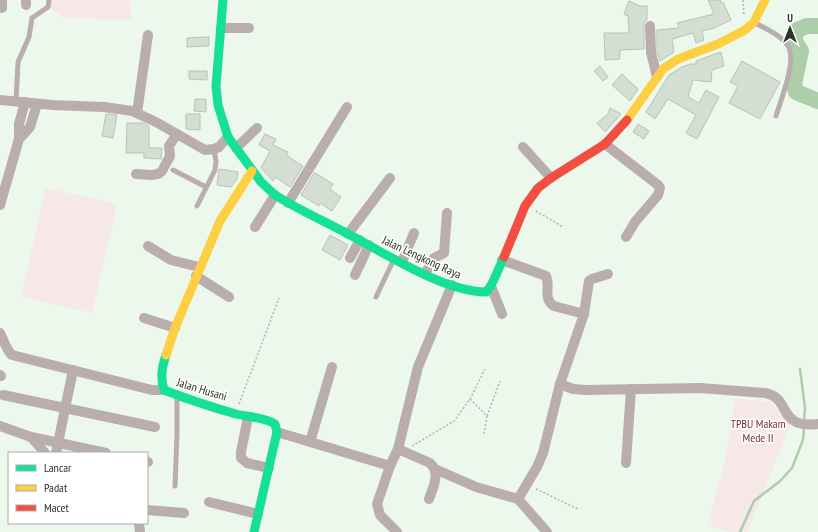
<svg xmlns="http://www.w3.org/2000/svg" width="818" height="532" font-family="'PT Sans Narrow',sans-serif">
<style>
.green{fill:#f6e8e6}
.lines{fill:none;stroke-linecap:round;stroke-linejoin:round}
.stream{stroke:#accea8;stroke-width:2.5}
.river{stroke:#accea8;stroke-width:16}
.building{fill:#d5ded3;stroke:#b9c2b7}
.path{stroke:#b7b1af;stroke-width:1.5;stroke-dasharray:2 2;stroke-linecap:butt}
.lane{stroke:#baadae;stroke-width:5}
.street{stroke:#baadae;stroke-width:10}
.fast{stroke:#16e098;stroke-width:9}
.slow{stroke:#ffcf43;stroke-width:9}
.jam{stroke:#f24e42;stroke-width:9}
.labels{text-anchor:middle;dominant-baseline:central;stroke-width:3.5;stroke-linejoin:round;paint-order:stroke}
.street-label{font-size:12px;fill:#2a3229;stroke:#fff}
.park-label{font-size:12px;fill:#7d2d44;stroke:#fff}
</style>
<rect width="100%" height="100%" fill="#ecf8eb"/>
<g class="green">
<polygon points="47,0 130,0 131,21 62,17 47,5"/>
<polygon points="46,188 117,204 92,313 21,297"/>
<polygon points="735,398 770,402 791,424 747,532 728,532 708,525 726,456"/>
</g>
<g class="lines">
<g class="stream">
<polyline points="800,369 805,408 804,422"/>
<polyline points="740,532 754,501 779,482 792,468 803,440 804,427"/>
</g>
<polyline class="river" points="818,26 807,26 797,30 794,40 801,51 794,84 796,92 818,101"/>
</g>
<g class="building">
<polygon points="708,0 720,0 721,3 723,2 731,20 714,28 702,31 704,40 696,43 693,33 672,39 674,52 660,61 657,51 657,30 679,28 677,23 714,14"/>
<polygon points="629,1 640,6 647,6 647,20 644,23 644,49 620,50 620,59 605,60 604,33 629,33 628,16 624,14"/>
<polygon points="209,37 209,46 187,47 187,38"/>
<polygon points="721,52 724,66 712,70 711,82 693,80 688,97 699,103 706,90 719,97 697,139 686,133 696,115 668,99 655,119 646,112 669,75 682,67 690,64 696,64 696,61"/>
<polygon points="742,61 780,82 760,119 729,103 738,86 730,82"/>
<polygon points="600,66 608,77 603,81 594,71"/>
<polygon points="189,71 207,71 207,80 189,79"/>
<polygon points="622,74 638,89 630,101 612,85"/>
<polygon points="195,99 206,99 206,112 194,111"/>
<polygon points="610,108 621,114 605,132 597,123 608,114"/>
<polygon points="106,114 117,115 113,138 102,136"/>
<polygon points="186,114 200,114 200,130 186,129"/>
<polygon points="127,123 143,123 149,126 149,148 162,148 161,159 144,158 144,153 126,153"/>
<polygon points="638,124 649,131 644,139 633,132"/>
<polygon points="265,134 276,139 273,145 288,152 286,155 303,166 290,187 275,177 273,181 261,168 270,151 259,145"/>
<polygon points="219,169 238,172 237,179 231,187 217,185"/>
<polygon points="314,173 315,173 333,184 330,189 341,197 332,211 320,203 319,206 301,195"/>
<polygon points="330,235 348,245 340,260 322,250"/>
</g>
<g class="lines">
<g class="path">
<polyline points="743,0 744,16"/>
<polyline points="536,211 563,227"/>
<polyline points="470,399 487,416 484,434"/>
<polyline points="239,404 279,298"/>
<polyline points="487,416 500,381"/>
<polyline points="412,446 454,421 470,399 485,369"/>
<polyline points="536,489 578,509"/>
</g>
<g class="lane">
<path d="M 755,23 C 766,29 781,35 788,46 C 797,60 781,100 776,116"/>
<polyline points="16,101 18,62 29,37 32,18 48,7 49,0"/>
<polyline points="173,170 206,187"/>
<polyline points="197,206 215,170 216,162 214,149"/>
<polyline points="376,297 394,259"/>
<polyline points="175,486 177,435 177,396"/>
</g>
<g class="street">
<polyline points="26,5 26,0"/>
<polyline points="2,8 2,0"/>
<polyline points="650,26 651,52 657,77"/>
<polyline points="221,28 249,28"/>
<polyline points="0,100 53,105 104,107 132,111 156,122 205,150 214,149 219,147 228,137"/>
<polyline points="137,113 148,35"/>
<polyline points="19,139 30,127 37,104"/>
<polyline points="605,144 658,185 660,188 658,195 635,222 626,237"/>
<polyline points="523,147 551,178"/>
<polyline points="236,148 257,128"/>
<polyline points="136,174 151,175 158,174 162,171 170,156 169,146 177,134"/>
<polyline points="288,203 347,107"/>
<polyline points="0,205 19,139 19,124 25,102"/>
<polyline points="255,227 275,195"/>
<polyline points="348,234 390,178"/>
<polyline points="148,246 171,260 199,267"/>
<polyline points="350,258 360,240"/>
<path d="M 502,260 L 546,276 C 551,286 542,298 554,306 L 584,314"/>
<polyline points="402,262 414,233"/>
<polyline points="425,274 434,258 444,253 447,213"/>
<polyline points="355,275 369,245"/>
<polyline points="196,276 229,297"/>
<polyline points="491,286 502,314"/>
<polyline points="144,318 175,328"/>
<path d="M 0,333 C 3,339 7,351 12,355 L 152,390 L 164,390"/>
<polyline points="0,375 1,376"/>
<path d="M 560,384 L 573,389 L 586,390 L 700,388 L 765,393 C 786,397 781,415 796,422 C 803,425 811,425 818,424"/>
<polyline points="3,395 155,427"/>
<polyline points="248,417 241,452 241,458 247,463 269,468"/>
<polyline points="0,426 31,437 106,453"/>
<polyline points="277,432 390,466"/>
<polyline points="31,437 45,453"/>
<polyline points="310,442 332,367"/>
<path d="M 398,449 L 430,463 C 441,473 433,487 429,499"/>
<polyline points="56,453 73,370"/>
<polyline points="147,462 148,462"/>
<polyline points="626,463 631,389"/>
<polyline points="435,469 476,487 518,499 547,532"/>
<polyline points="518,499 537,467 543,453 560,384 584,314 589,281 592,279 608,274"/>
<polyline points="209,502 258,514"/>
<polyline points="147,510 184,513"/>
<polyline points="139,523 140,532"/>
<polyline points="397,532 380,515 377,504 390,466 398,449 418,367 452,285"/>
</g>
<g class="fast">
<path d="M 223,0 L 216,86 L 218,105 L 228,137 L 261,182 L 275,195 C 299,210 324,221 348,234 C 387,254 442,291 486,292 L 491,286 L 504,257"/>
<path d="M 166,355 C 162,367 160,377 164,390 C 187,399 211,407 236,414 C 248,417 264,417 275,424 L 277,432 L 254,532"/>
</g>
<g class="slow">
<polyline points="627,120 663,69 678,59 718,44 745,30 754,22 765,0"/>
<polyline points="166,355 175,328 220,221 252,171"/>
</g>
<polyline class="jam" points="504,257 525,206 538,188 551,178 605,144 627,120"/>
</g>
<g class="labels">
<g class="street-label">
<text transform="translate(422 257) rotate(25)">Jalan Lengkong Raya</text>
<text transform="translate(202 389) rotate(17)">Jalan Husani</text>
</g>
<g class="park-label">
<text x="758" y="423">TPBU Makam<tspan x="758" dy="14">Mede II</tspan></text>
</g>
</g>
<rect x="8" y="452" width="140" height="72" fill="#ffffff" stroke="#aaada9"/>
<rect x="16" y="465" width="20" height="6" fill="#16e098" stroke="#aaada9"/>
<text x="44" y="472" font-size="12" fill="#2a3229">Lancar</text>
<rect x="16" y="485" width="20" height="6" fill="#ffcf43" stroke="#aaada9"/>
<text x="44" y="492" font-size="12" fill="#2a3229">Padat</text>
<rect x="16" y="505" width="20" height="6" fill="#f24e42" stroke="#aaada9"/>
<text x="44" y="512" font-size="12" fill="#2a3229">Macet</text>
<g transform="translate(790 28)" stroke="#ffffff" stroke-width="3" paint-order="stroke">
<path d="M0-3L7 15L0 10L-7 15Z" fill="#2a3229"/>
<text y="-6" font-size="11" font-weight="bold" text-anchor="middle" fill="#2a3229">U</text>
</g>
</svg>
